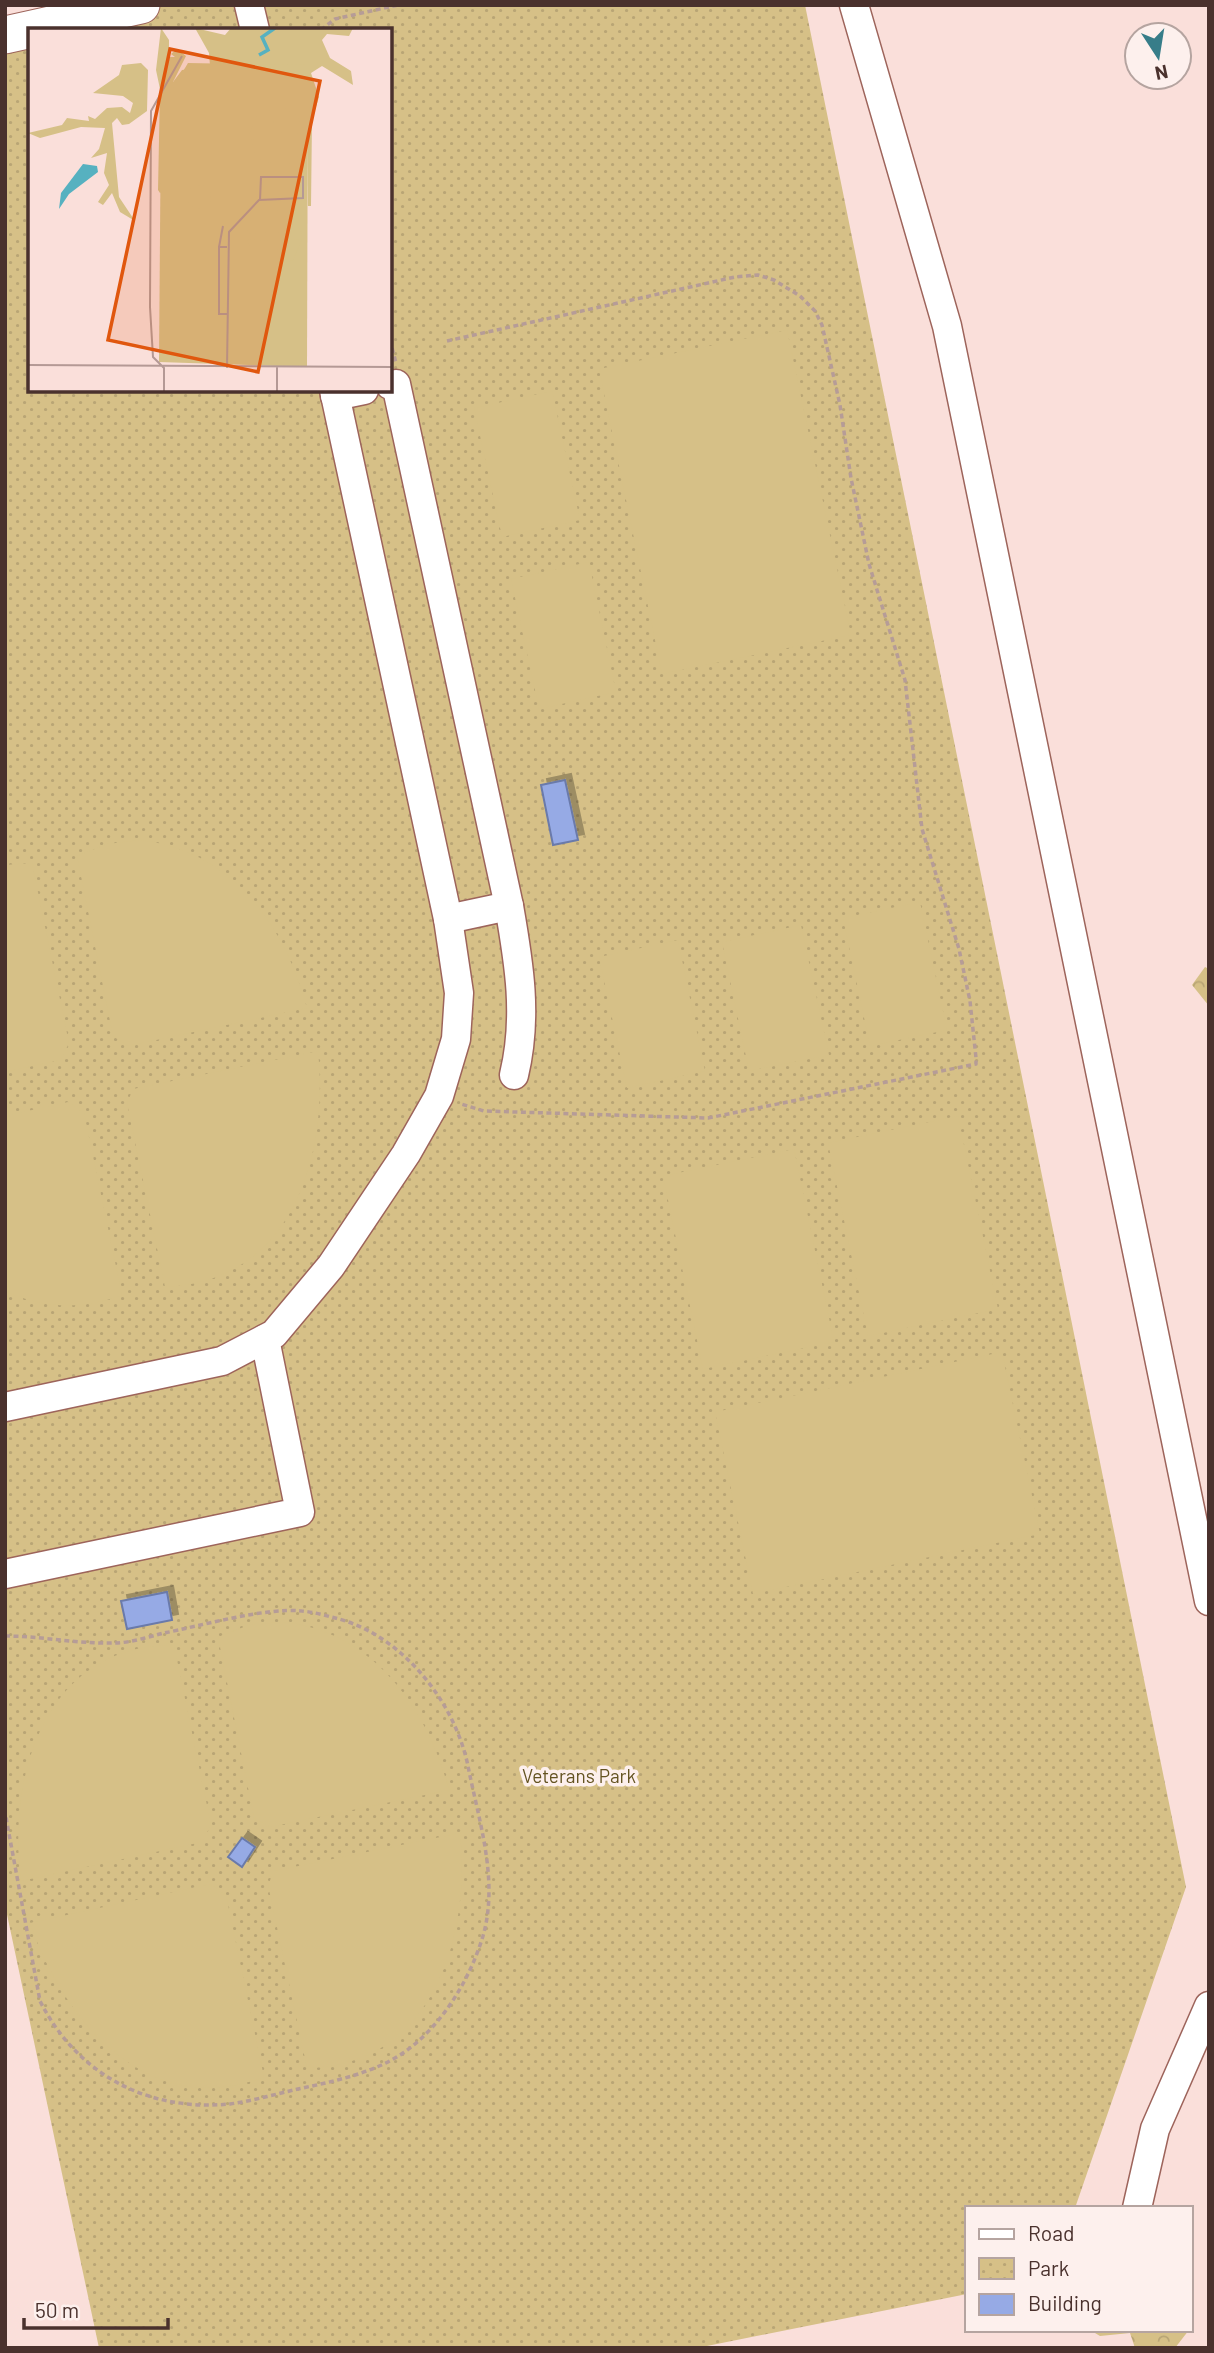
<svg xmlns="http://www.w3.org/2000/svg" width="1214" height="2353" font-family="Barlow,sans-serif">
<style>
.forest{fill:url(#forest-crowns)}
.park{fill:url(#park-dots);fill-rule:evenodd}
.pitch{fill:#d6c087}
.building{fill:#96aae5;stroke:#6a7aaa;stroke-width:2;filter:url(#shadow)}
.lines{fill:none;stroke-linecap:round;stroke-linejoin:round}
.minor-casing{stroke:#9d645b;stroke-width:31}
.major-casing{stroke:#9d645b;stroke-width:39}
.path{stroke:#b69c97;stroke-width:3.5;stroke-dasharray:5 3.5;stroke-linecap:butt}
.minor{stroke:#fff;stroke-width:28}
.major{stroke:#fff;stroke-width:37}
.labels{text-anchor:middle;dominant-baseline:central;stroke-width:7;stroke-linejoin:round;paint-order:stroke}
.park-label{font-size:19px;fill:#645321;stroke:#fdf0ed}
.inset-river{fill:none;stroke:#56b1c0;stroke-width:3.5}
.inset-road{fill:none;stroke:#b49995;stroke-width:2}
.view{fill:#e0570e;fill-opacity:0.15;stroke:#e0570e;stroke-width:3.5}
.inset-edge{fill:none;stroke:#4a312d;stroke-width:3.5}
</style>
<defs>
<pattern id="forest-crowns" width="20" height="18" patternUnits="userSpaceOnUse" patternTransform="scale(1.75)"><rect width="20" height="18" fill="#d6c087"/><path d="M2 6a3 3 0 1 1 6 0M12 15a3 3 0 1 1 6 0" fill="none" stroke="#b9a575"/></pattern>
<pattern id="park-dots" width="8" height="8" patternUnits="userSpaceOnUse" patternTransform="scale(1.75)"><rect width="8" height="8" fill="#d6c087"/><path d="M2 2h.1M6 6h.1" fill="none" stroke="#b9a575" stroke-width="1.8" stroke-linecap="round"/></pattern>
<filter id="shadow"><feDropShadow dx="6" dy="-6" stdDeviation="0" flood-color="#0004"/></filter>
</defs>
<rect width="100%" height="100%" fill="#fadfda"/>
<g class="forest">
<polygon points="1205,967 1209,969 1209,1006 1192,985"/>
<polygon points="1090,2330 1189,2330 1175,2348 1135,2348 1130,2333 1100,2336"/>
</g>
<path class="park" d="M 141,5 L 805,5 L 1186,1887 L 1075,2208 L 967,2208 L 967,2294 L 697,2348 L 99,2348 L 5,1905 L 5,35 ZM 30,30 L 390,30 L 390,390 L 30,390 Z"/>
<g class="pitch">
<polygon points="787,330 851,635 662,674 599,369"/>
<polygon points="552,391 580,520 502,537 474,408"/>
<polygon points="589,562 616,692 539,709 511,579"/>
<path d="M 140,840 C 232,850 285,926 307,1008 L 128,1046 L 113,1036 L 77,856 L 107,844 Z"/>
<polygon points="32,863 69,1043 61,1060 5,1072 5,865"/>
<polygon points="920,902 947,1030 870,1046 843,918"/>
<polygon points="801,925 829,1055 749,1071 722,942"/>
<polygon points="678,940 705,1071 627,1088 599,957"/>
<path d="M 318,1051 C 329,1158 291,1282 165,1287 L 127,1103 L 133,1089 Z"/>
<path d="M 68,1102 L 84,1113 L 122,1295 C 83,1310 43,1309 5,1291 L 5,1116 Z"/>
<polygon points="958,1116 998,1309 868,1336 828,1143"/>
<polygon points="794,1149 834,1342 703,1369 663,1176"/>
<polygon points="1002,1352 1040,1534 753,1594 715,1412"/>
<path d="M 282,1622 C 373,1631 427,1708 449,1790 L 270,1827 L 254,1818 L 218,1637 L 249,1625 Z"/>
<path d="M 174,1645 L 211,1825 L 202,1842 L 21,1881 C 7,1775 45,1645 174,1645 Z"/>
<path d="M 460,1833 C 471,1938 432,2066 307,2068 L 268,1885 L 274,1871 Z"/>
<path d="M 210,1884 L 226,1895 L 264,2077 C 149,2121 64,2023 30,1923 Z"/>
</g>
<g class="building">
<polygon points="565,780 578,840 553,845 541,785"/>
<polygon points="167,1592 172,1620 127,1629 121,1601"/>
<polygon points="242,1838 255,1847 242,1867 228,1857"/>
</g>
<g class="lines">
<g class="minor-casing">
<g id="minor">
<polyline points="249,5 255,30"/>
<polyline points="854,5 947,326 1209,1601"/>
<polyline points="390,385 396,384 509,906 448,919"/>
<polyline points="335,396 364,390"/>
<path d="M 509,906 C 519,963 528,1017 514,1075"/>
<polyline points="5,1407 222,1361 274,1334 331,1266 406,1154 439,1096 456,1039 459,993 448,919 334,390"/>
<polyline points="5,1574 300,1512 265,1339"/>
<polyline points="1137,2208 1155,2129 1209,2006"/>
</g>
</g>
<g class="major-casing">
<polyline id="major" points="5,35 141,5"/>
</g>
<g class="path">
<polyline points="321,30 335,19 398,5"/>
<polyline points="390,340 396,363"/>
<polyline points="447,341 735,277 758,275 774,280 800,296 815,311 822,325 840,405 851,478 869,564 905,680 922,829 959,949 970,1001 976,1058 976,1064 708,1118 484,1111 461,1104"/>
<path d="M 5,1636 C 41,1636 77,1644 114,1643 C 130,1643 148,1637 164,1633 C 200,1626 266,1607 302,1611 C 314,1612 327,1616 339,1619 C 404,1637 455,1703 468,1766 C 479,1822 499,1880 483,1936 C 470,1979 443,2024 406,2051 C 375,2073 335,2081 298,2089 C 276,2094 252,2101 230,2104 C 147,2112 77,2074 40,2001 L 5,1812"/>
</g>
<use href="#minor" class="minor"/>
<use href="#major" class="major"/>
</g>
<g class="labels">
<g class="park-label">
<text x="579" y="1775">Veterans Park</text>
</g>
</g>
<g transform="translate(28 28)">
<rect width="364" height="364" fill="#fadfda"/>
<path d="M 133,0 L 141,12 L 141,29 L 147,29 L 143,26 L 149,21 L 158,28 L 145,54 L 154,42 L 182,38 L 181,25 L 167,0 L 197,7 L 203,0 L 325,0 L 321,8 L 299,6 L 294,12 L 302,30 L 323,43 L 325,57 L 294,38 L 283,45 L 291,69 L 284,92 L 283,178 L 280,178 L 279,88 L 132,165 L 130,162 L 132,61 L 128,42 ZM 113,35 L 120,42 L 119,83 L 101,96 L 94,97 L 89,90 L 84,95 L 91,169 L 107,193 L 92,184 L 84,165 L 75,177 L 70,174 L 81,157 L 76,145 L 79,125 L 63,130 L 71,121 L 77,100 L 53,99 L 12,110 L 0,105 L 34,97 L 39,90 L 61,93 L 60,88 L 67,91 L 79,80 L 94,79 L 102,85 L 105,75 L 95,68 L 65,65 L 91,47 L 94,37 Z" fill="#d6c087"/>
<path d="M 160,35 L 280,37 L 279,339 L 131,334 L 133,80 Z" fill="#d6c087"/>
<path d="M 247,80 L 245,106 L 221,106 L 229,87 ZM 256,80 L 269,87 L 277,106 L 252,104 L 252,81 ZM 222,111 L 246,113 L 246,136 L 229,130 ZM 253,111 L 277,111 L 271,128 L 260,136 L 252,136 ZM 142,127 L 179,127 L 179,151 L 142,151 ZM 141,156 L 158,156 L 158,181 L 141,181 ZM159 169a12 12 0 1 1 24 0a12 12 0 1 1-24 0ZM 235,181 L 244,181 L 243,204 L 218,206 L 224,189 ZM 249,181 L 265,186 L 274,206 L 251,206 ZM 219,211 L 243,213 L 243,236 L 227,232 ZM 274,211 L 265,232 L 249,237 L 250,212 ZM 142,243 L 166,243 L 166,283 L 142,283 Z" fill="#d6c087"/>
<path d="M 55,136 L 69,138 L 70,144 L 41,166 L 31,181 L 33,165 Z" fill="#56b1c0"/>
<path class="inset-river" d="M 231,27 L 240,22 L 234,9 L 247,0"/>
<path class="inset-road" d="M 191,219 L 195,198M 199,219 L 191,219 L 191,286 L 199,286M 0,337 L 364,339M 199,340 L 201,204 L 231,172 L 275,170 L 275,149 L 233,149 L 232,172M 136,364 L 136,340 L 125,329 L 122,279 L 123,83 L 154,28M 249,364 L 249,339"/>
<path class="view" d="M 142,21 L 292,53 L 230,344 L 80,312 Z"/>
<rect width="364" height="364" class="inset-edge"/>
</g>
<rect width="1214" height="2353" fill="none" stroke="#4a312d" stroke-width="14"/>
<rect x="965" y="2206" width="228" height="126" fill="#fdf0ed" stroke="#b5a4a0" stroke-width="2"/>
<rect x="979" y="2229" width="35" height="10" fill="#ffffff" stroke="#b5a4a0" stroke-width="2"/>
<text x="1028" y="2241" font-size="21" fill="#4a312d">Road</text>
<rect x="979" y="2258" width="35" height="21" fill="url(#park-dots)" stroke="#b5a4a0" stroke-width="2"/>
<text x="1028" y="2276" font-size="21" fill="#4a312d">Park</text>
<rect x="979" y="2294" width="35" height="21" fill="#96aae5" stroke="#b5a4a0" stroke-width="2"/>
<text x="1028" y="2311" font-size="21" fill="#4a312d">Building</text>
<g transform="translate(1158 56) rotate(168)"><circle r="33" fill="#fdf0ed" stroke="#b5a4a0" stroke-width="2"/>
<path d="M0-5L12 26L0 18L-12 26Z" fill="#377d89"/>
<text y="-10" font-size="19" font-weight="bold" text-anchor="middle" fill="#4a312d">N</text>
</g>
<path d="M24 2318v10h144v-10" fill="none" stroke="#4a312d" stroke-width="3.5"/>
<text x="35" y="2318" font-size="21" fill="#4a312d" stroke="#fdf0ed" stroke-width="5" paint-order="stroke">50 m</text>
</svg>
